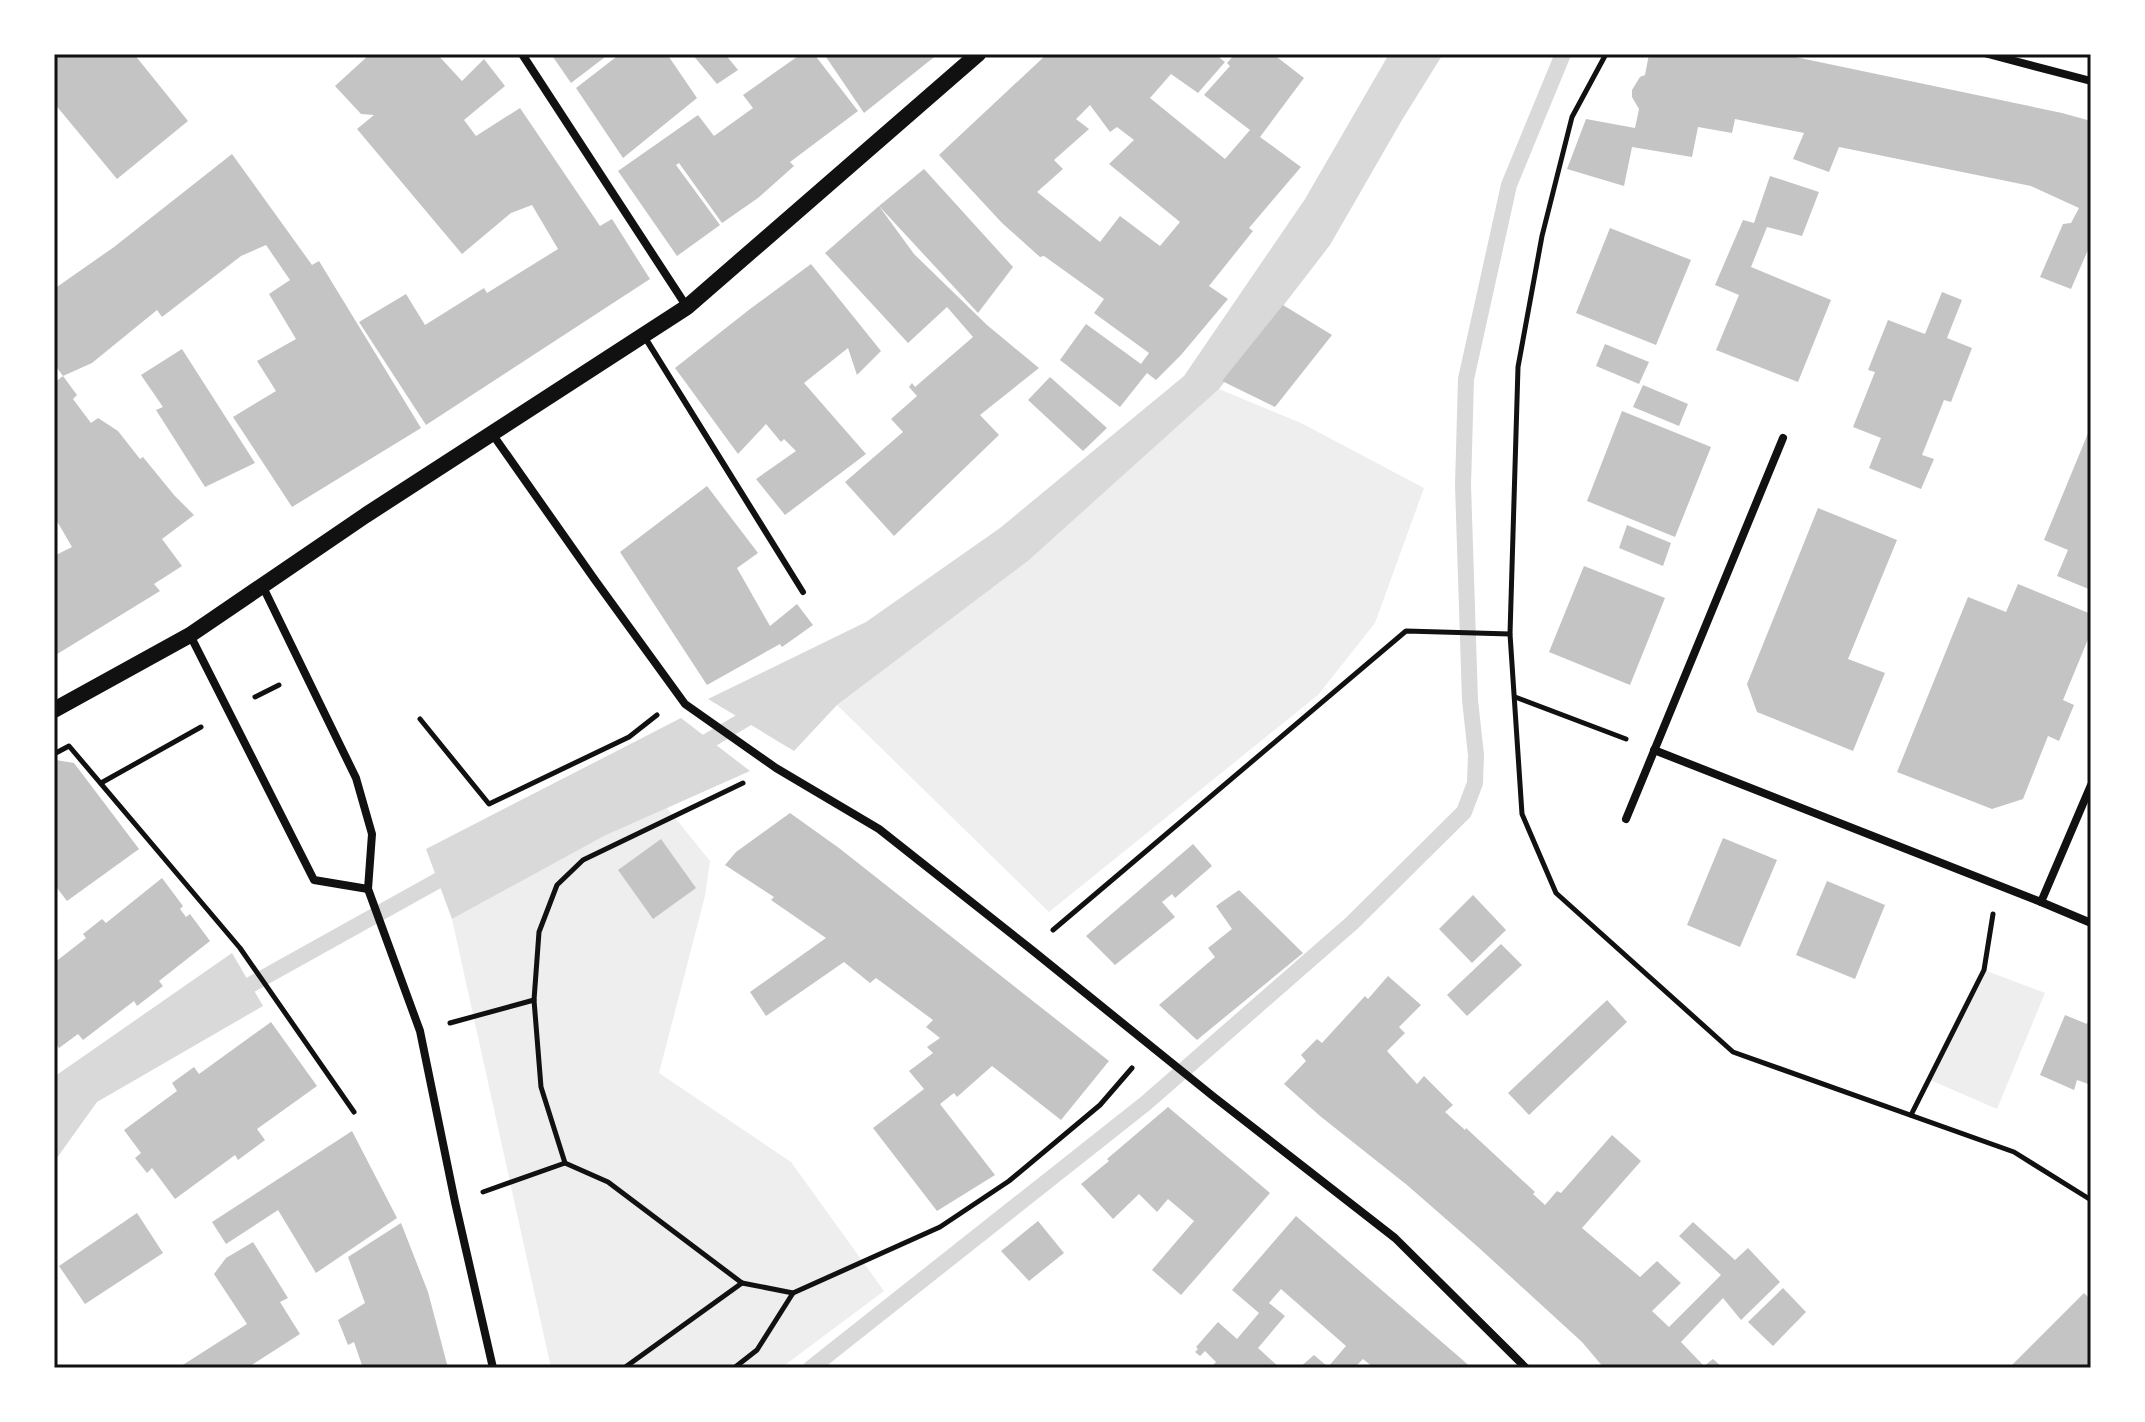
<svg xmlns="http://www.w3.org/2000/svg" width="2145" height="1422" font-family="'Work Sans',sans-serif">
<style>
.green{fill:#eee}
.water{fill:#d9d9d9}
.lines{fill:none;stroke-linecap:round;stroke-linejoin:round}
.stream{stroke:#d9d9d9;stroke-width:16}
.building{fill:#c4c4c4;fill-rule:evenodd}
.path{stroke:#111;stroke-width:5}
.service{stroke:#111;stroke-width:6}
.minor{stroke:#111;stroke-width:8}
.secondary{stroke:#111;stroke-width:16}
.neatline{fill:none;stroke:#111;stroke-width:3}
</style>
<rect width="100%" height="100%" fill="#fff"/>
<g class="green">
<polygon points="1219,389 1301,423 1424,488 1375,623 1318,695 1049,912 837,705 1028,561"/>
<polygon points="667,808 710,861 705,896 659,1073 791,1162 884,1291 781,1368 551,1368 452,919 604,836"/>
<polygon points="1984,970 2045,993 1997,1109 1928,1079"/>
</g>
<g class="water">
<polygon points="1389,54 1443,54 1402,120 1330,245 1219,389 1028,561 837,705 794,751 708,699 866,622 1000,528 1184,376 1305,199"/>
<polygon points="681,718 750,771 604,836 452,919 426,849"/>
<polygon points="232,953 263,1006 97,1102 54,1162 54,1080 58,1074"/>
</g>
<g class="lines">
<g class="stream">
<polyline points="693,750 759,711"/>
<polyline points="234,994 455,871"/>
<polyline points="811,1368 1146,1103 1352,923 1464,812 1475,783 1476,755 1470,700 1463,485 1466,379 1509,185 1563,54"/>
</g>
</g>
<g class="building">
<polygon points="54,54 134,54 188,121 117,179 54,103"/>
<polygon points="370,54 437,54 462,81 484,59 505,86 464,120 476,136 520,108 600,226 612,219 650,279 426,425 359,322 406,294 425,325 484,288 487,293 558,249 532,205 511,213 462,254 357,129 374,115 361,114 335,86"/>
<polygon points="551,54 609,54 571,83"/>
<polygon points="620,54 667,54 697,98 623,158 576,88"/>
<polygon points="692,54 725,54 738,70 717,84"/>
<polygon points="801,54 814,54 858,111 790,162 794,166 758,198 722,223 679,163 676,165 720,225 677,256 618,171 698,115 714,136 753,108 743,95"/>
<polygon points="824,54 938,54 864,113"/>
<path d="M 1047,54 L 1215,54 L 1225,62 L 1198,93 L 1171,74 L 1150,98 L 1225,159 L 1250,130 L 1204,95 L 1230,66 L 1227,63 L 1235,54 L 1273,54 L 1304,78 L 1260,137 L 1301,167 L 1249,228 L 1253,231 L 1209,286 L 1228,299 L 1181,355 L 1156,380 L 1147,373 L 1120,407 L 1060,360 L 1086,324 L 1141,364 L 1149,353 L 1094,313 L 1104,299 L 1044,256 L 1040,257 L 1002,223 L 939,155 ZM 1090,105 L 1110,132 L 1117,127 L 1134,140 L 1109,164 L 1180,222 L 1160,246 L 1120,216 L 1100,242 L 1037,192 L 1063,169 L 1054,160 L 1089,129 L 1076,119 Z"/>
<polygon points="1649,54 1781,54 2062,113 2091,121 2091,243 2071,289 2040,277 2063,224 2071,223 2079,208 2031,186 1839,147 1829,172 1793,159 1804,133 1735,119 1732,133 1698,127 1692,157 1632,147 1624,186 1567,169 1586,119 1635,128 1639,109 1632,97 1632,90 1640,77 1645,75"/>
<polygon points="232,154 312,265 319,261 421,428 292,507 233,417 276,391 257,361 296,339 269,294 290,280 266,245 241,256 162,317 157,310 92,363 63,376 54,364 54,289 114,247"/>
<polygon points="924,169 1013,267 978,313 879,206"/>
<polygon points="1770,176 1819,192 1802,236 1767,227 1751,267 1831,300 1798,382 1716,350 1739,295 1715,285 1743,220 1754,223"/>
<polygon points="879,206 914,254 987,325 1039,368 980,415 999,435 894,536 845,482 903,432 891,419 917,396 909,387 912,383 915,387 973,337 947,307 908,343 825,253"/>
<polygon points="1610,228 1691,260 1656,345 1576,313"/>
<polygon points="811,264 881,351 857,375 848,348 804,383 866,454 785,515 756,479 796,451 784,439 781,442 766,424 738,454 675,368 750,309"/>
<polygon points="1942,292 1962,300 1947,338 1972,348 1951,402 1944,400 1922,455 1934,459 1921,489 1869,468 1881,438 1853,427 1875,372 1868,370 1888,320 1925,334"/>
<polygon points="1283,305 1332,335 1275,407 1222,381"/>
<polygon points="1605,344 1649,362 1639,384 1596,366"/>
<polygon points="182,349 255,463 205,487 156,410 163,407 141,375"/>
<polygon points="63,376 77,395 73,399 91,423 98,418 118,431 140,459 143,457 174,495 194,515 162,539 182,566 154,584 160,591 54,656 54,556 72,547 54,516 54,383"/>
<polygon points="1050,377 1107,428 1083,451 1028,400"/>
<polygon points="1643,385 1688,404 1679,426 1633,407"/>
<polygon points="1622,411 1711,447 1675,537 1587,501"/>
<polygon points="2091,426 2091,590 2057,576 2068,550 2044,540"/>
<polygon points="707,486 758,553 737,568 770,626 797,604 813,625 782,647 780,644 707,685 620,552"/>
<polygon points="1818,508 1897,540 1848,659 1885,673 1853,751 1757,712 1747,684"/>
<polygon points="1627,525 1671,543 1663,566 1619,548"/>
<polygon points="1584,566 1665,598 1630,685 1549,652"/>
<polygon points="2018,584 2091,614 2091,632 2063,700 2074,705 2059,741 2048,736 2023,799 1992,809 1897,772 1968,597 2006,612"/>
<polygon points="56,760 74,763 139,849 67,901 54,884 54,761"/>
<polygon points="790,813 839,848 1109,1061 1061,1120 992,1066 957,1097 954,1093 940,1104 995,1175 937,1211 873,1128 924,1089 909,1071 933,1053 927,1047 940,1038 926,1027 933,1020 876,978 870,983 844,962 766,1016 750,992 826,938 771,900 774,897 725,865 736,852"/>
<polygon points="1723,838 1777,860 1740,947 1687,925"/>
<polygon points="661,839 696,888 653,919 618,870"/>
<polygon points="1193,844 1212,866 1175,898 1172,894 1162,902 1175,917 1115,965 1086,936"/>
<polygon points="162,878 183,906 180,909 186,917 190,914 210,941 159,981 163,986 137,1006 134,1001 83,1040 78,1034 59,1048 54,1041 54,963 86,938 83,934 102,919 106,923"/>
<polygon points="1827,881 1885,905 1855,979 1796,955"/>
<polygon points="1239,890 1303,953 1197,1040 1159,1005 1215,957 1208,948 1232,929 1216,906"/>
<polygon points="1473,895 1506,930 1472,963 1439,929"/>
<polygon points="1501,944 1522,965 1467,1016 1447,995"/>
<polygon points="1388,976 1421,1005 1399,1027 1405,1033 1387,1051 1417,1084 1424,1076 1453,1105 1445,1112 1465,1130 1466,1128 1535,1192 1533,1194 1545,1205 1557,1191 1561,1193 1612,1135 1641,1161 1582,1228 1640,1277 1657,1261 1681,1283 1652,1311 1669,1327 1721,1275 1679,1236 1693,1222 1735,1260 1748,1248 1780,1282 1741,1320 1723,1298 1681,1342 1704,1366 1713,1359 1723,1368 1604,1368 1582,1342 1478,1247 1407,1185 1320,1116 1284,1084 1306,1061 1301,1055 1317,1039 1322,1043 1365,996 1368,999"/>
<polygon points="1607,1000 1627,1022 1529,1115 1508,1093"/>
<polygon points="2091,1014 2091,1085 2077,1080 2074,1090 2040,1075 2065,1015 2087,1024"/>
<polygon points="271,1022 317,1086 257,1129 265,1140 238,1160 235,1155 175,1199 152,1168 147,1173 135,1158 141,1153 124,1130 177,1091 172,1083 194,1067 199,1074"/>
<polygon points="1168,1107 1270,1193 1181,1295 1152,1270 1194,1221 1168,1199 1157,1212 1139,1194 1113,1219 1081,1184 1109,1161 1107,1159"/>
<polygon points="352,1131 397,1218 316,1273 278,1210 226,1244 212,1222"/>
<polygon points="137,1213 163,1253 85,1304 59,1266"/>
<polygon points="1296,1216 1465,1362 1471,1368 1374,1368 1363,1359 1354,1368 1299,1368 1314,1355 1328,1367 1346,1346 1281,1289 1269,1303 1285,1316 1258,1348 1280,1368 1211,1368 1216,1362 1205,1351 1200,1356 1195,1352 1198,1349 1196,1347 1218,1322 1237,1339 1259,1313 1232,1290"/>
<polygon points="1038,1221 1064,1253 1029,1281 1001,1251"/>
<polygon points="401,1223 428,1292 448,1368 363,1368 354,1342 348,1345 338,1320 365,1303 348,1257"/>
<polygon points="253,1242 288,1298 280,1302 300,1334 247,1368 178,1368 247,1324 214,1274 226,1258"/>
<polygon points="1783,1288 1806,1312 1773,1346 1748,1322"/>
<polygon points="2084,1293 2091,1300 2091,1368 2009,1368"/>
</g>
<g class="lines">
<g class="path">
<polyline points="1606,54 1572,117 1542,236 1518,367 1510,634 1522,814 1556,893 1733,1052 2014,1152 2091,1200"/>
<polyline points="255,697 279,685"/>
<polyline points="1515,697 1626,739"/>
<polyline points="420,719 489,804 629,737 657,715"/>
<polyline points="54,754 69,746 240,948 354,1112"/>
<polyline points="101,783 201,727"/>
<polyline points="743,783 583,860 557,885 539,932 534,1000 541,1087 565,1163 608,1182 742,1283 793,1293"/>
<polyline points="1053,930 1406,631 1510,634"/>
<polyline points="450,1023 534,1000"/>
<polyline points="1911,1115 1984,970 1993,914"/>
<polyline points="483,1192 565,1163"/>
<polyline points="624,1368 742,1283"/>
<polyline points="734,1368 757,1350 793,1293 940,1227 1009,1181 1100,1105 1132,1068"/>
</g>
<polyline class="service" points="644,336 803,592"/>
<g class="minor">
<polyline points="522,54 687,307"/>
<polyline points="1988,54 2091,81"/>
<polyline points="493,435 595,580 685,704 776,768 879,829 1032,950 1214,1097 1395,1238 1526,1368"/>
<polyline points="263,587 356,778 372,834 368,889 420,1031 455,1202 493,1368"/>
<polyline points="190,635 314,880 368,889"/>
<polyline points="1654,750 2041,902"/>
<polyline points="2091,785 2041,902 2091,923"/>
<polyline points="1626,819 1783,438"/>
</g>
<polyline class="secondary" points="54,710 190,635 366,515 687,307 978,54"/>
</g>
<rect width="2145" height="1422" fill="none" stroke="#ffffff" stroke-width="112"/>
<rect x="56" y="56" width="2033" height="1310" class="neatline"/>
</svg>
